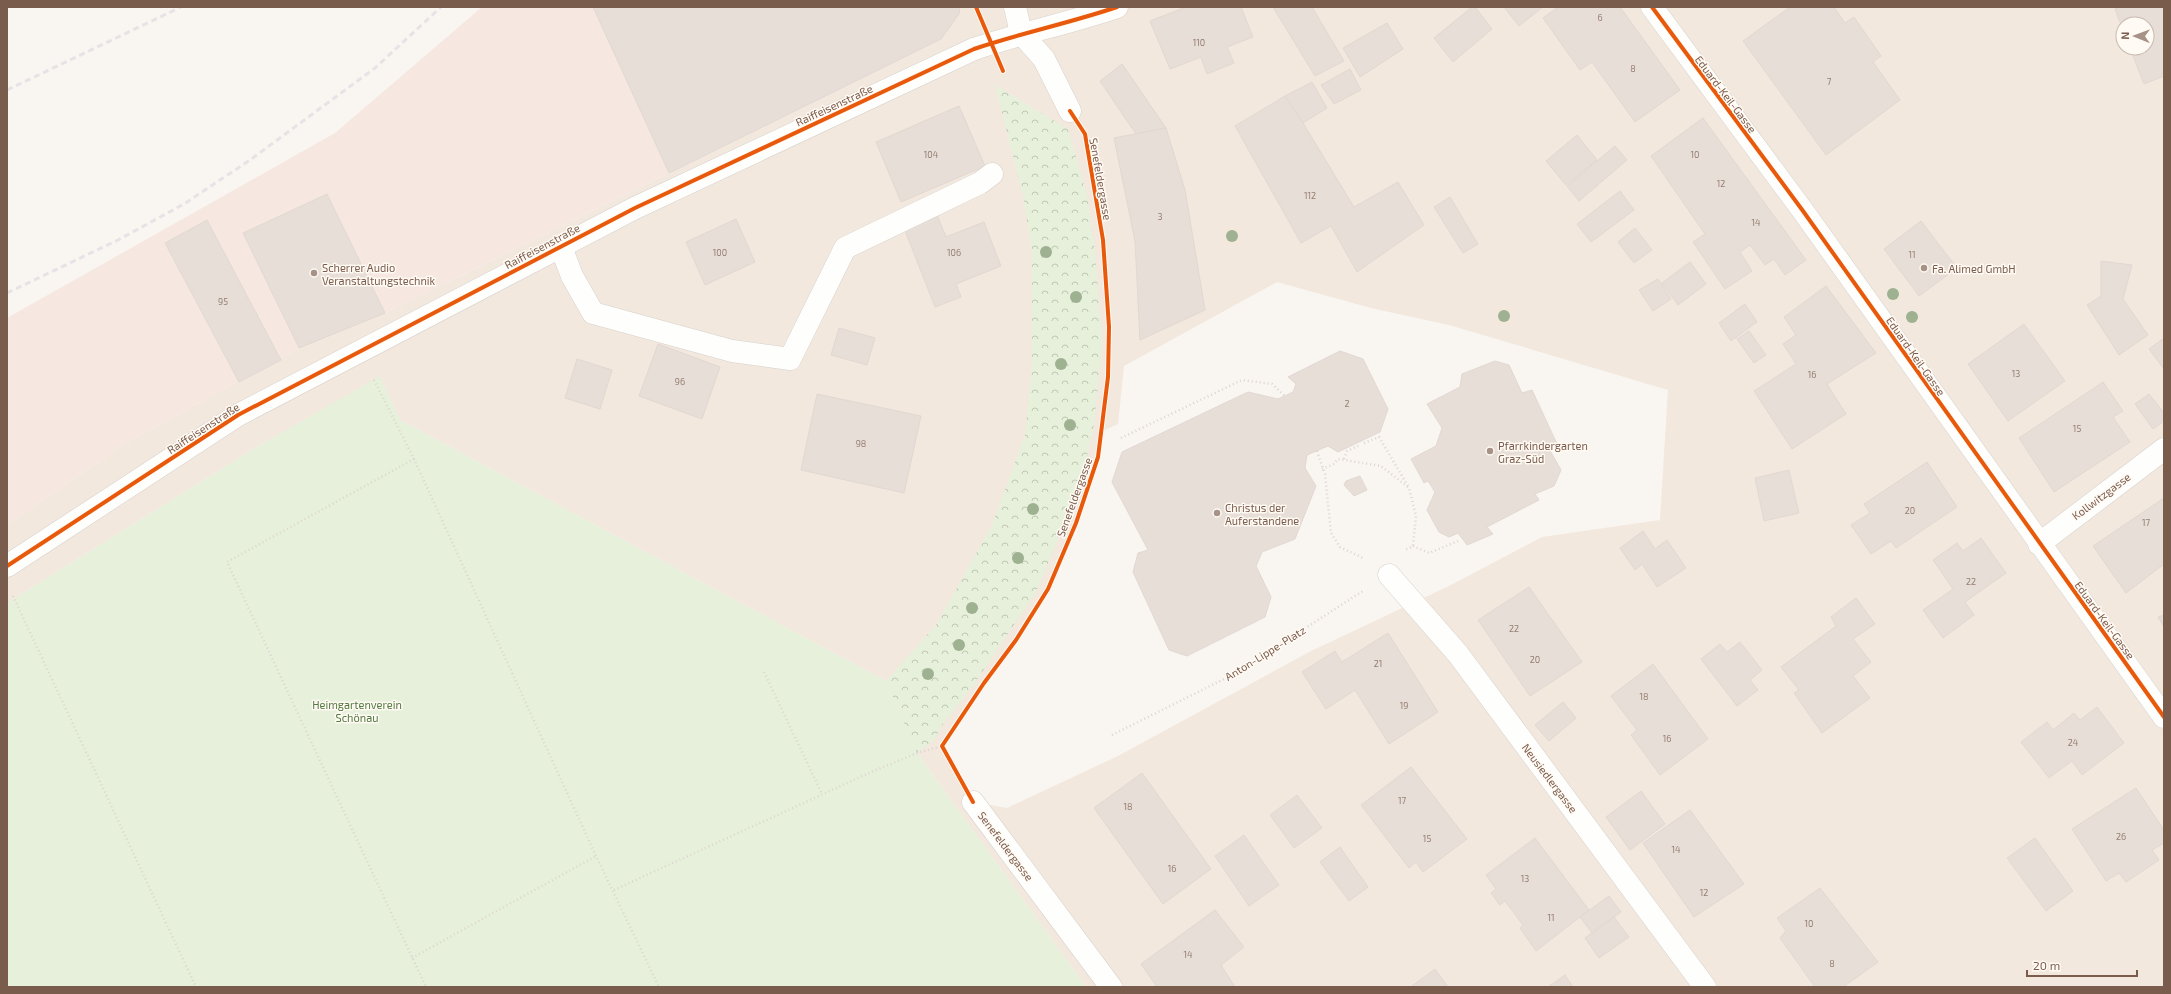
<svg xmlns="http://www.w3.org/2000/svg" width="2171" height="994" font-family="'Exo 2',sans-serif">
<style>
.residential{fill:#f2e8de;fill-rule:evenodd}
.commercial{fill:#f6e8e1}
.forest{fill:url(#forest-crowns)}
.garden{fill:#e7f0db}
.building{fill:#e6ded7;stroke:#e2d8d2}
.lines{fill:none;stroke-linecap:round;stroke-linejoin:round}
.minor-casing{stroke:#d7d1cb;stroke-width:23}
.path{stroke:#dcd5d0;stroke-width:2.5;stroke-dasharray:1 3;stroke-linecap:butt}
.minor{stroke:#fefefd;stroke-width:22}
.rail{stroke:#e6e3e7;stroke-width:3;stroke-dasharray:6 4;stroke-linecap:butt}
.cycleway-casing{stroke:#fffaf3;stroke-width:6}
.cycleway{stroke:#e8590c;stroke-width:4}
.tree{fill:#9eb190}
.poi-dot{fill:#a69286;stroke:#fffaf3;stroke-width:1.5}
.labels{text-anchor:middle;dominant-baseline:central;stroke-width:3;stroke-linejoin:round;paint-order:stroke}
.number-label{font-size:9px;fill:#977e72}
.street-label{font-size:11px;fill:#7a5c4d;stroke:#fffaf3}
.poi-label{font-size:11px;fill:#7a5c4d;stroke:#fffaf3;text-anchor:start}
.park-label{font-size:11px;fill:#537a41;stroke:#fffaf3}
</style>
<defs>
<pattern id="forest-crowns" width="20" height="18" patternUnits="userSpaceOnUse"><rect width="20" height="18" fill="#e7f0db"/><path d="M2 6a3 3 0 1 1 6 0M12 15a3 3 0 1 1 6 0" fill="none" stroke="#c0c6b4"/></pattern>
</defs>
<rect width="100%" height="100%" fill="#f9f5f0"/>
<path class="residential" d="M 960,7 L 2164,7 L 2164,987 L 1086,987 L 917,753 L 886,681 L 400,420 L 380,377 L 260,445 L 7,603 L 7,525 L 126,443 L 299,348 L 385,313 L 941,39 L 959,14 ZM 2123,24 L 2147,24 L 2147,48 L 2123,48 ZM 1277,282 L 1371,308 L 1449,325 L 1668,390 L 1660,520 L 1542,537 L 1449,586 L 1309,652 L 1118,756 L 1007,808 L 973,802 L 942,746 L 984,683 L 1016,640 L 1048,589 L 1089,488 L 1098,457 L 1103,431 L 1118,424 L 1124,366 Z"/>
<polygon class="commercial" points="482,7 960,7 959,14 941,39 385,313 299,348 126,443 7,525 7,318 335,133"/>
<polygon class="forest" points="995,85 1068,129 1087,195 1095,252 1102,345 1094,425 1085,465 1071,508 1036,592 970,690 944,722 934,740 917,753 886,681 936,625 992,525 1025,435 1032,363 1032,251 1023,196"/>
<polygon class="garden" points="380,376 400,420 886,681 917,753 1086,987 7,987 7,603 260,445"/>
<g class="building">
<polygon points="593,7 960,7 959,14 941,39 669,173"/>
<polygon points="1186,7 1241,7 1253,37 1227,47 1234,63 1207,74 1201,57 1170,69 1150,21"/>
<polygon points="1273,7 1312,7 1344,61 1315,76"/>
<polygon points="1472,7 1475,7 1492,29 1453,62 1434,38"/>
<polygon points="1504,7 1543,7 1519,26"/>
<polygon points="1558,7 1620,7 1680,90 1635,122 1592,62 1580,70 1543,18"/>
<polygon points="1790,7 1834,7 1845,23 1854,17 1881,56 1873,62 1900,100 1826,155 1743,41"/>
<polygon points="2120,7 2164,7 2164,76 2144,84 2130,48 2147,48 2147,24 2123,24 2123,30 2115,9"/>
<polygon points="1387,23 1403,49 1360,77 1343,48"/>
<polygon points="1122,64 1166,128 1136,134 1100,81"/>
<polygon points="1350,69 1361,90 1334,104 1321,85"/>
<polygon points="1312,82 1327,108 1303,123 1285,96"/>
<polygon points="1285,96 1303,123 1354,207 1398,182 1424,225 1357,272 1331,226 1301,243 1235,126"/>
<polygon points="959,106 985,166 901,202 876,142"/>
<polygon points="1703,118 1806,260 1785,275 1774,259 1765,265 1750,245 1740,252 1752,271 1725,289 1693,242 1705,234 1651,156"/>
<polygon points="1166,128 1185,190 1205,310 1140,340 1135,241 1114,138"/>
<polygon points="1577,135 1597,160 1566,185 1546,161"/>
<polygon points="1615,146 1627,160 1579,201 1567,186"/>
<polygon points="1620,191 1634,210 1591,242 1577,224"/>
<polygon points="327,194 385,313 299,348 243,233"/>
<polygon points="1450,197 1478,244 1463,253 1434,207"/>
<polygon points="937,215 946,237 984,222 1001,266 956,284 961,297 935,307 904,228"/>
<polygon points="736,219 755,262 705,285 686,242"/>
<polygon points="207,220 281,360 239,382 165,243"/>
<polygon points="1921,221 1957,268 1919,296 1884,249"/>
<polygon points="1635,228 1652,250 1634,263 1618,242"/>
<polygon points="2101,261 2132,265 2123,299 2148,335 2119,355 2087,305 2101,296"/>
<polygon points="1690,262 1706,284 1678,305 1662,283"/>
<polygon points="1658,279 1671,299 1653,311 1639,290"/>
<polygon points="1826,286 1876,353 1827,384 1846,414 1792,449 1754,391 1796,364 1783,344 1796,335 1784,317"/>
<polygon points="1745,304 1757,322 1731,341 1719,323"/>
<polygon points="2024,324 2065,381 2008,421 1968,364"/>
<polygon points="839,328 875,338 867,365 831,355"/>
<polygon points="1749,331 1766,355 1754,363 1737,339"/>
<polygon points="2164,338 2164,369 2149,349"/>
<polygon points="658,344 720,367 702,419 639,396"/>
<polygon points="1340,351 1363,359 1388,409 1380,432 1338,452 1328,446 1307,455 1305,468 1316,486 1295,539 1262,552 1256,566 1271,597 1265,617 1187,656 1169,650 1133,572 1138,553 1148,550 1112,482 1122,452 1248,392 1278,399 1293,392 1296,384 1288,377"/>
<polygon points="577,359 612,370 600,409 565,398"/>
<polygon points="1495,361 1509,365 1522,393 1532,390 1557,444 1548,447 1561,470 1554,486 1535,494 1539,500 1487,527 1493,534 1467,545 1458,533 1449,537 1439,532 1427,510 1435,492 1428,481 1424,483 1411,459 1436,446 1442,428 1427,404 1460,387 1462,374"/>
<polygon points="2103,382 2123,411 2113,417 2130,442 2054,492 2019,438"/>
<polygon points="817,394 921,416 904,493 801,470"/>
<polygon points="2149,394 2164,413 2164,421 2153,429 2135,404"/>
<polygon points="1927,462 1957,507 1896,548 1891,541 1871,554 1851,525 1870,513 1864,504"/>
<polygon points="1789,470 1799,513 1764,521 1755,478"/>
<polygon points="1360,476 1367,490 1354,496 1344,485 1346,481"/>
<polygon points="2164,498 2164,564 2126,593 2093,546"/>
<polygon points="1643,531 1655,549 1667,540 1686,568 1657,587 1642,564 1635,570 1620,548"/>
<polygon points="1981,538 2006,573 1965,602 1974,615 1943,638 1923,610 1953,589 1933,560 1957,543 1963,551"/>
<polygon points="1529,587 1582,662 1530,696 1478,620"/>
<polygon points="1856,598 1875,624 1853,639 1871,662 1853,676 1870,698 1822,733 1794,693 1799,690 1781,667 1836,626 1831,617"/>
<polygon points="2164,615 2164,627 2158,617"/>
<polygon points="1388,633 1438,712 1389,744 1355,690 1326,709 1302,672 1335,651 1342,662"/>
<polygon points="1740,642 1762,670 1750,680 1758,690 1737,706 1701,659 1720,644 1727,652"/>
<polygon points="1653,664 1708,739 1660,775 1631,735 1637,730 1611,696"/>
<polygon points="1563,702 1576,718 1549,741 1535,725"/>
<polygon points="2097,707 2124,743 2082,775 2072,761 2049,778 2021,742 2047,722 2053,730 2074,713 2080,720"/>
<polygon points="1411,767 1467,839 1423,872 1416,862 1409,868 1361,805"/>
<polygon points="1142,773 1211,869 1163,904 1094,808"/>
<polygon points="2136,788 2164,830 2164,843 2152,850 2159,860 2126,882 2119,873 2106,881 2072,829"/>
<polygon points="1641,791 1665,824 1630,850 1606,817"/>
<polygon points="1297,795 1322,828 1294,848 1270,815"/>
<polygon points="1690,810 1744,884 1694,917 1643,843"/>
<polygon points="1244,835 1279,885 1249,906 1215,856"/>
<polygon points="1535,838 1589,910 1536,951 1520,928 1523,925 1505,901 1500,905 1491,893 1496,889 1486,875"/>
<polygon points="2035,838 2073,891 2046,911 2007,858"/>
<polygon points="1340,847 1368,887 1349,901 1320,862"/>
<polygon points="1820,888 1878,962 1843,987 1815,987 1780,938 1786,931 1777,918"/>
<polygon points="1609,896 1621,912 1592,933 1580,917"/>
<polygon points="1215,910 1244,947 1221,965 1235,987 1157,987 1141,964"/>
<polygon points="1614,917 1629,937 1599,958 1585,938"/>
<polygon points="1435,969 1448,987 1413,987 1412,986"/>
<polygon points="1565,975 1573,987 1548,987"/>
</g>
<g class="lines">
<g class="minor-casing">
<g id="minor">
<polyline points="1015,7 1021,33 1044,59 1070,111"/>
<polyline points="1652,7 1803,211 2164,717"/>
<polyline points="561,247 572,276 593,313 732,351 790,359 845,248 980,183 992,174"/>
<polyline points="2039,544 2164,449"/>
<path d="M 7,566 L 238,415 L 635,208 L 974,49 C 1021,33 1070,23 1117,7"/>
<polyline points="1389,575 1458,654 1705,987"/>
<polyline points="973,802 1111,987"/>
</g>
</g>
<g class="path">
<polyline points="374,380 414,459 596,856 659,987"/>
<polyline points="1121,438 1242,380 1272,384 1285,396"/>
<polyline points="1364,443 1379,437 1408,486"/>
<polyline points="1317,451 1325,474 1331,533 1340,547 1363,558"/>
<polyline points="414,459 227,562 426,987"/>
<polyline points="1344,459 1347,451 1360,445"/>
<polyline points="1322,469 1334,464 1338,459 1381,466 1409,488 1416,516 1413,546 1405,550"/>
<polyline points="1413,546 1429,553 1458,541"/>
<polyline points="13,596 196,987"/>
<polyline points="764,672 822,794"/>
<polyline points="1112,735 1234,674 1363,591"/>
<polyline points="614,890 869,773 917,753 942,746"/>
<polyline points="412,958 596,856"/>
</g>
<use href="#minor" class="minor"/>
<g class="rail">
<polyline points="7,90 181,7"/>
<polyline points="7,293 118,240 184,204 250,160 375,68 441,7"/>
</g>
<g class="cycleway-casing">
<g id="cycleway">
<polyline points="976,7 1003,71"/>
<polyline points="1652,7 1803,211 2164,717"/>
<path d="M 7,566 L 238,415 L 635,208 L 974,49 C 1021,33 1070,23 1117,7"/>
<polyline points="973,802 942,746 984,683 1016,640 1048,589 1076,523 1098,457 1108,377 1109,327 1103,240 1085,134 1070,111"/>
</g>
</g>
<use href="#cycleway" class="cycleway"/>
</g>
<g class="tree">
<circle cx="1232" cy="236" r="6"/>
<circle cx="1046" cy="252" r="6"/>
<circle cx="1893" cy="294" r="6"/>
<circle cx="1076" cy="297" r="6"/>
<circle cx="1504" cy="316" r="6"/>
<circle cx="1912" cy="317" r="6"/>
<circle cx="1061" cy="364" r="6"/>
<circle cx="1070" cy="425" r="6"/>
<circle cx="1033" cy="509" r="6"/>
<circle cx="1018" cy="558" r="6"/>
<circle cx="972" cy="608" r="6"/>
<circle cx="959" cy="645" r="6"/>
<circle cx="928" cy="674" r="6"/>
</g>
<g class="poi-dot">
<circle cx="1924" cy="268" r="4"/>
<circle cx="314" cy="273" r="4"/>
<circle cx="1490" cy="451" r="4"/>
<circle cx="1217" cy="513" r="4"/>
</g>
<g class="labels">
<g class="number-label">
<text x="1600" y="17">6</text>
<text x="1199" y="42">110</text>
<text x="1633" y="68">8</text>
<text x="1829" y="81">7</text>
<text x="931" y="154">104</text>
<text x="1695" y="154">10</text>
<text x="1721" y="183">12</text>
<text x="1310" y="195">112</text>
<text x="1160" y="216">3</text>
<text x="1756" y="222">14</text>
<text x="720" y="252">100</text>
<text x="954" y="252">106</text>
<text x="1912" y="254">11</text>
<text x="223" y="301">95</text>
<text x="2016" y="373">13</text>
<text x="1812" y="374">16</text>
<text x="680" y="381">96</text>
<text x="1347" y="403">2</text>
<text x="2077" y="428">15</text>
<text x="861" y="443">98</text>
<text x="1910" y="510">20</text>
<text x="2146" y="522">17</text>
<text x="1971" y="581">22</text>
<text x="1514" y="628">22</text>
<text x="1535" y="659">20</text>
<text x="1378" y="663">21</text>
<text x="1644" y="696">18</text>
<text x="1404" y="705">19</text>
<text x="1667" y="738">16</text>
<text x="2073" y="742">24</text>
<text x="1402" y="800">17</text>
<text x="1128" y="806">18</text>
<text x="2121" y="836">26</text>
<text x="1427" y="838">15</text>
<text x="1676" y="849">14</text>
<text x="1172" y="868">16</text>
<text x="1525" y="878">13</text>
<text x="1704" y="892">12</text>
<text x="1551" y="917">11</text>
<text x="1809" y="923">10</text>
<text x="1188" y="954">14</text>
<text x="1832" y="963">8</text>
</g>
<g class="street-label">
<text transform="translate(1726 94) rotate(53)">Eduard-Keil-Gasse</text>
<text transform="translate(834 105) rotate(-25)">Raiffeisenstraße</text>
<text transform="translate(1101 179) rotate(80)">Senefeldergasse</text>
<text transform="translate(542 246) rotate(-28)">Raiffeisenstraße</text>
<text transform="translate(1916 356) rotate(55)">Eduard-Keil-Gasse</text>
<text transform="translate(203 428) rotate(-33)">Raiffeisenstraße</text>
<text transform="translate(2101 496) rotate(-37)">Kollwitzgasse</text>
<text transform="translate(1074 497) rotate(-70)">Senefeldergasse</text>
<text transform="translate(2105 620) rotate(54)">Eduard-Keil-Gasse</text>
<text transform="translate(1265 653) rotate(-32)">Anton-Lippe-Platz</text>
<text transform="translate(1550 778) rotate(53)">Neusiedlergasse</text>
<text transform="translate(1006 846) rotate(53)">Senefeldergasse</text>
</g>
<g class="poi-label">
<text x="322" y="267">Scherrer Audio<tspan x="322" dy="13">Veranstaltungstechnik</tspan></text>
<text x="1932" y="268">Fa. Alimed GmbH</text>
<text x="1498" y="445">Pfarrkindergarten<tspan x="1498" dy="13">Graz-Süd</tspan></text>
<text x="1225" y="507">Christus der<tspan x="1225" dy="13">Auferstandene</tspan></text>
</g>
<g class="park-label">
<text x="357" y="704">Heimgartenverein<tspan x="357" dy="13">Schönau</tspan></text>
</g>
</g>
<rect width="2171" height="994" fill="none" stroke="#7a5c4d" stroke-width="16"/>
<g transform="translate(2135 36) rotate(271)"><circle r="19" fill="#fffaf3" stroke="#cabbb1"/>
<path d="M0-3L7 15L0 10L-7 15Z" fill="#a69286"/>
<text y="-6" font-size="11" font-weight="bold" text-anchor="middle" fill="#7a5c4d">N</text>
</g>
<path d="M2027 970v6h110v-6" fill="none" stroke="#7a5c4d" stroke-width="2"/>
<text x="2033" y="970" font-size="12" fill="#7a5c4d" stroke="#fffaf3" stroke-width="3" paint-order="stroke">20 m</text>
</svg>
